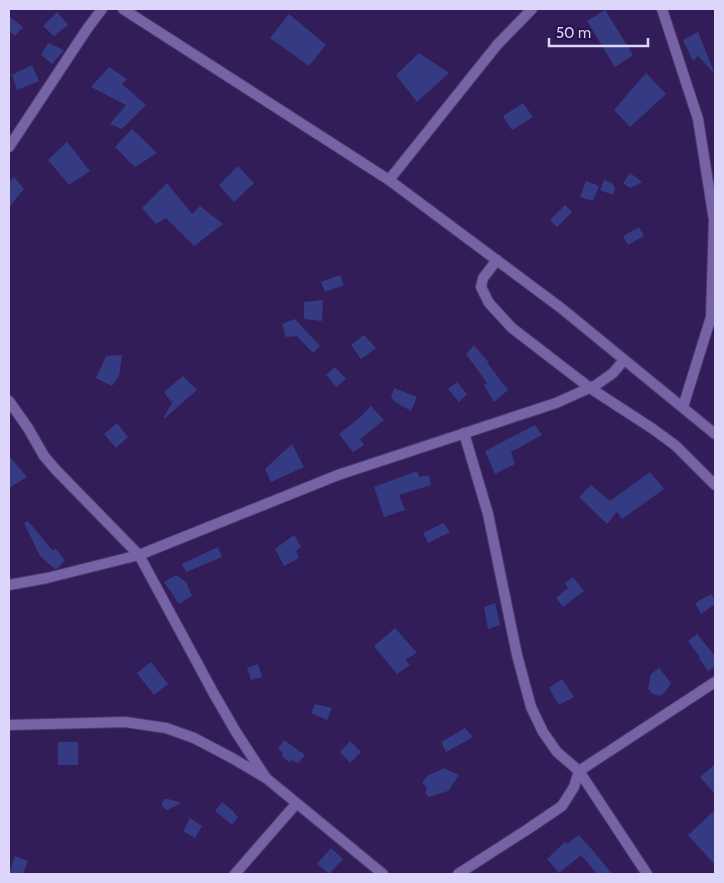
<svg xmlns="http://www.w3.org/2000/svg" width="724" height="883" font-family="Cabin,sans-serif">
<style>
.building{fill:#343b83}
.lines{fill:none;stroke-linecap:round;stroke-linejoin:round}
.minor-casing{stroke:#4d396d;stroke-width:12}
.minor{stroke:#7563a5;stroke-width:10}
</style>
<rect width="100%" height="100%" fill="#321d59"/>
<g class="building">
<polygon points="605,10 633,55 615,67 587,21"/>
<polygon points="57,12 68,25 54,36 43,26"/>
<polygon points="289,14 326,45 309,66 270,38"/>
<polygon points="9,16 23,27 15,36 9,31"/>
<polygon points="698,32 714,72 713,72 698,56 693,61 683,40"/>
<polygon points="48,43 64,50 52,64 41,55"/>
<polygon points="419,53 449,73 417,102 396,75"/>
<polygon points="32,65 39,81 17,90 12,75"/>
<polygon points="109,67 127,79 122,84 146,105 122,129 110,124 126,105 91,87"/>
<polygon points="646,73 666,94 630,127 614,110"/>
<polygon points="523,103 533,117 512,130 503,116"/>
<polygon points="132,129 157,153 135,167 115,147"/>
<polygon points="67,142 90,171 69,185 48,160"/>
<polygon points="238,166 254,183 234,202 219,185"/>
<polygon points="630,173 642,182 630,188 623,183"/>
<polygon points="14,177 24,189 9,207 9,182"/>
<polygon points="604,180 612,183 615,188 613,195 600,190"/>
<polygon points="586,181 599,186 593,201 580,197"/>
<polygon points="167,183 192,214 200,206 223,224 194,246 166,218 156,224 142,208"/>
<polygon points="565,205 572,212 557,227 550,220"/>
<polygon points="639,227 644,236 628,245 623,236"/>
<polygon points="340,275 344,285 325,292 321,282"/>
<polygon points="323,300 322,321 304,319 304,302"/>
<polygon points="295,319 320,346 313,353 297,336 286,337 282,324"/>
<polygon points="364,335 376,348 361,359 351,345"/>
<polygon points="474,345 489,363 488,364 508,390 494,402 484,385 487,383 466,354"/>
<polygon points="122,355 119,376 112,386 96,378 106,356"/>
<polygon points="335,367 346,379 336,387 326,375"/>
<polygon points="183,376 197,390 165,418 164,417 174,399 171,402 164,392"/>
<polygon points="457,382 467,394 459,402 448,389"/>
<polygon points="394,388 417,397 411,411 395,402 391,397"/>
<polygon points="371,406 384,420 360,439 364,445 353,452 339,434 357,420"/>
<polygon points="117,423 128,437 116,448 104,434"/>
<polygon points="535,425 542,435 511,452 515,464 495,474 485,451"/>
<polygon points="292,444 304,467 271,482 265,469"/>
<polygon points="9,456 27,477 9,488"/>
<polygon points="417,471 419,477 429,475 431,485 399,495 405,510 384,517 374,487"/>
<polygon points="650,472 664,489 622,519 617,512 607,524 579,497 591,485 610,501"/>
<polygon points="28,521 53,551 55,548 65,560 58,568 55,569 40,556 24,523"/>
<polygon points="443,523 450,532 428,543 423,533"/>
<polygon points="294,535 301,547 296,551 299,558 284,566 275,549"/>
<polygon points="218,547 222,557 186,572 182,564"/>
<polygon points="176,575 186,582 192,596 179,604 164,582"/>
<polygon points="573,577 584,591 563,607 556,598 568,588 565,583"/>
<polygon points="711,594 715,600 715,604 701,614 695,603"/>
<polygon points="495,603 500,625 488,629 484,607"/>
<polygon points="395,628 417,653 405,660 410,665 397,674 374,646"/>
<polygon points="697,634 715,656 715,666 708,671 699,658 700,657 688,641"/>
<polygon points="151,662 168,684 154,695 137,673"/>
<polygon points="258,664 262,677 251,680 247,668"/>
<polygon points="659,668 671,683 666,691 660,696 653,694 648,689 651,674"/>
<polygon points="562,679 574,697 559,705 549,688"/>
<polygon points="315,704 332,708 327,720 311,713"/>
<polygon points="465,728 473,737 446,752 441,742"/>
<polygon points="284,740 305,755 298,763 291,760 290,763 282,756 283,753 278,749"/>
<polygon points="350,741 361,752 350,763 340,752"/>
<rect x="58" y="742" width="20" height="23"/>
<polygon points="715,764 715,794 700,777"/>
<polygon points="444,768 459,775 448,791 429,797 425,793 427,787 422,783 427,776"/>
<polygon points="166,799 168,799 182,803 167,810 165,809 162,805 163,800"/>
<polygon points="222,802 234,812 234,813 238,817 232,825 215,811"/>
<polygon points="715,810 715,865 688,835"/>
<polygon points="190,818 202,826 195,838 183,831"/>
<polygon points="579,835 595,853 612,874 597,874 581,855 559,873 547,859 565,842 567,844"/>
<polygon points="331,848 343,859 329,874 317,864"/>
<polygon points="15,856 28,861 23,874 9,874"/>
</g>
<g class="lines">
<g class="minor-casing">
<g id="minor">
<polyline points="123,9 389,180 561,308 715,434"/>
<polyline points="662,9 698,119 714,220 711,317 683,407"/>
<polyline points="9,147 87,29 102,9"/>
<polyline points="389,180 497,45 532,9"/>
<polyline points="497,260 483,278 481,287 489,303 512,328 590,388 653,429 676,446 715,485"/>
<polyline points="9,401 28,428 44,456 56,470 139,555 214,694 236,732 266,778"/>
<polyline points="464,433 488,514 517,655 531,707 543,732 557,752 579,771 647,874"/>
<polyline points="9,585 47,578 139,555 338,475 556,403 596,385 613,373 624,360"/>
<polyline points="9,725 125,722 166,728 194,738 232,758 266,778 383,874"/>
<polyline points="235,874 296,804"/>
<polyline points="458,874 528,829 562,806 574,787 579,771 715,682"/>
</g>
</g>
<use href="#minor" class="minor"/>
</g>
<rect width="724" height="883" fill="none" stroke="#ddd5fa" stroke-width="20"/>
<path d="M549 38v8h99v-8" fill="none" stroke="#ddd5fa" stroke-width="2.5"/>
<text x="556" y="38" font-size="15" fill="#ddd5fa" stroke="#28124d" stroke-width="4" paint-order="stroke">50 m</text>
</svg>
